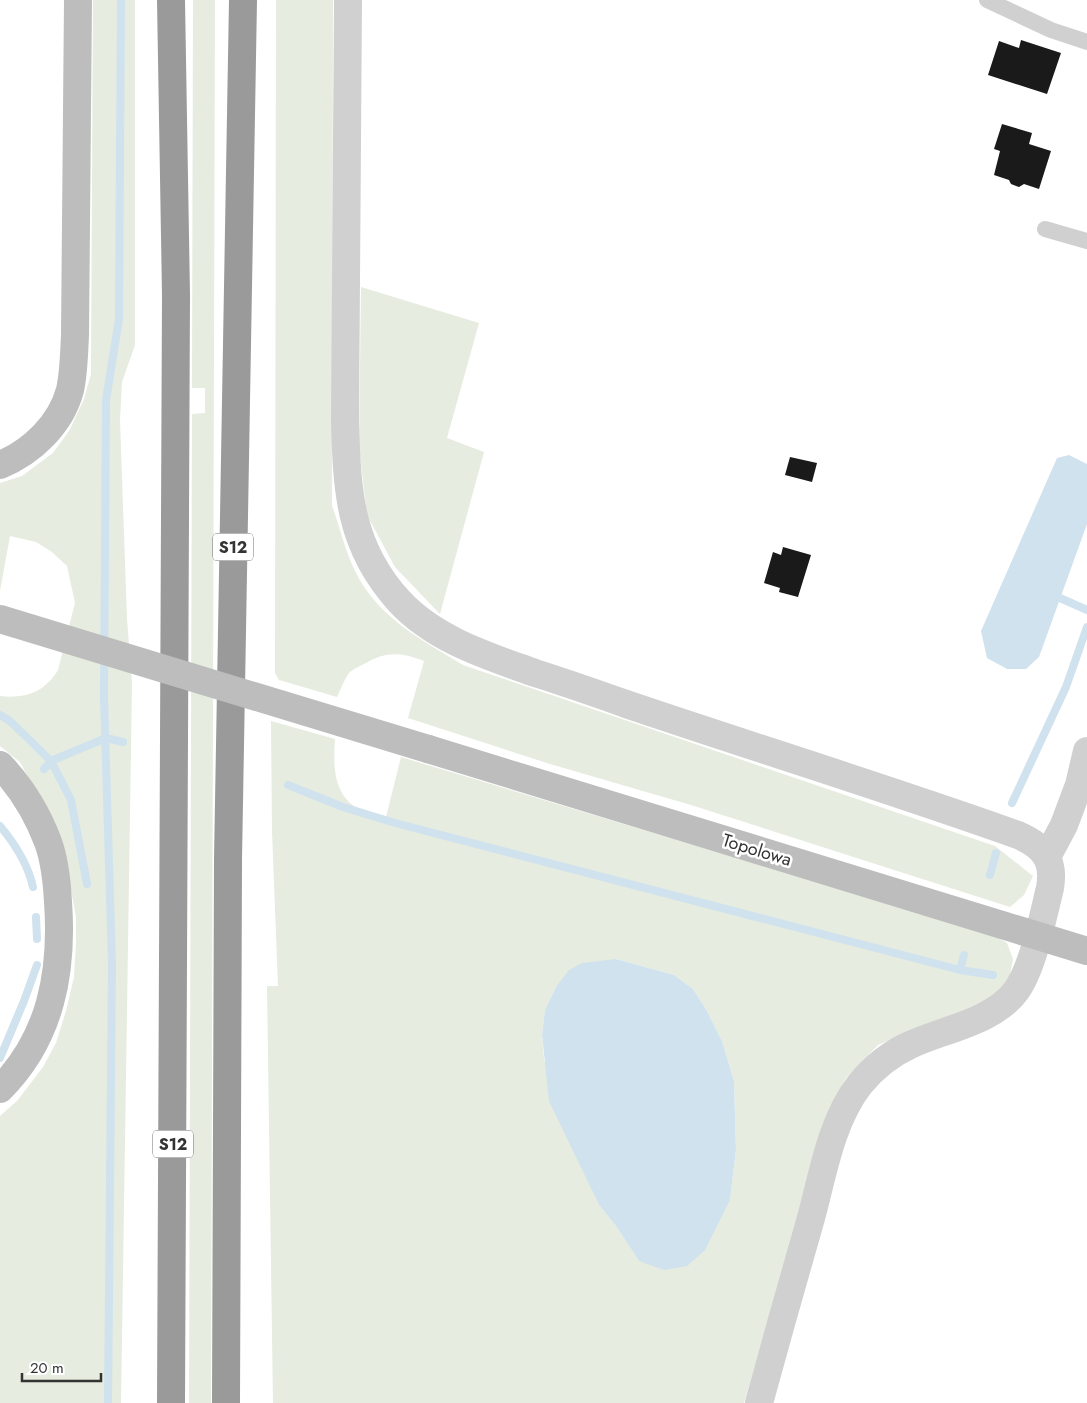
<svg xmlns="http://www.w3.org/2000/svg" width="1087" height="1403" font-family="Jost,sans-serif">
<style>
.green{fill:#e6ecdf;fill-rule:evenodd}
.water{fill:#cfe2ee}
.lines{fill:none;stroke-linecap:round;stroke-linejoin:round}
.stream{stroke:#cfe2ee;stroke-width:8}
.building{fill:#1a1a1a}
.lane{stroke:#d0d0d0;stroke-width:16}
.street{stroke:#d0d0d0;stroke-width:28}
.secondary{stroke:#bdbdbd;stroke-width:28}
.highway{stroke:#9a9a9a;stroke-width:28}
.secondary-bridge{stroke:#bdbdbd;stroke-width:28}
.labels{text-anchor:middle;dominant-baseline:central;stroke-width:5;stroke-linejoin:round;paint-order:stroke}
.shield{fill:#fff;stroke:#707070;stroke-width:1}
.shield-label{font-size:16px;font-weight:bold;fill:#333}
.street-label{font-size:18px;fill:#333;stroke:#fff}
</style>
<rect width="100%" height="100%" fill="#fff"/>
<g class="green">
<path d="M 93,0 L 135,0 L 135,345 L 122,382 L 120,420 L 127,619 L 132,683 L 121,1403 L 0,1403 L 0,1116 L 17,1101 L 43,1067 L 56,1043 L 66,1011 L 74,977 L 76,943 L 76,917 L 62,842 L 20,762 L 0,746 L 0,696 C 25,699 45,692 58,670 L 75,603 L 67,566 L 52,552 L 36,542 L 10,536 L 0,591 L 0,483 L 22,476 L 53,453 L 69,431 L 84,399 L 91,374 Z"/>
<polygon points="193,0 215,0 211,1403 189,1403 192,414 205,413 205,388 192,388"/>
<path d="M 276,0 L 333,0 L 332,506 C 340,527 345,551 355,571 C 378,618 421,639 463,665 L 995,846 L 1033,876 L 1024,895 L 1010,907 L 691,805 L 550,764 L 408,718 L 424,661 C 401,652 386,651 364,664 C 359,666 354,669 350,672 C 344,679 341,689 337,697 L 279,680 L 275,673 Z"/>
<polygon points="361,287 479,323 447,438 484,452 440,614 395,567 367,515 359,447"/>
<path d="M 271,721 L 335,739 C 333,767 333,798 363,811 C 370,814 379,815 386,817 L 401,757 L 993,935 L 1007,943 L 1013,959 L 1009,979 L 1000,992 L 988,1000 L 878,1045 L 846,1078 L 831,1107 L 744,1403 L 273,1403 L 267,986 L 278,986 L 272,831 ZM 616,959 L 674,975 L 693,989 L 707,1011 L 722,1041 L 734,1081 L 736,1150 L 730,1200 L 639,1261 L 616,1226 L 599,1205 L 569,1141 L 544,1059 L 542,1035 L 545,1010 L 556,987 Z"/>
</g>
<g class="water">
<polygon points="1069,455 1087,464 1087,524 1039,657 1026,669 1007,669 987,658 981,631 1057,458"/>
<polygon points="616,959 674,975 693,989 707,1011 722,1041 734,1081 736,1150 730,1200 705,1250 687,1266 664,1270 639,1261 616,1226 599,1205 549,1101 542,1035 545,1010 556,987 569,970 582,963"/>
</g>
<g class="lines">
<g class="stream">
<polyline points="1060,598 1087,610"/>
<polyline points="0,715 10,721 51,761 71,800 87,884"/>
<polyline points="44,769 51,761 106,738 123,742"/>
<polyline points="288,785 343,807 395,823 960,970 993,975"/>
<polyline points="1012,803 1066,687 1087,627"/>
<path d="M 0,826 C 15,844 28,864 33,887"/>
<polyline points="990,875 996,853"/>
<polyline points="36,917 37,939"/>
<polyline points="960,970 964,955"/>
<polyline points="0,1058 24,1001 37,965"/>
<polyline points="108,1403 112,964 104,697 106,400 119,319 121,0"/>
</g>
</g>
<g class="building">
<polygon points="1021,40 1061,53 1047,94 988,75 999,41 1019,48"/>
<polygon points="1002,124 1032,133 1029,144 1051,151 1039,189 1024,184 1019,187 1011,184 1009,180 994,175 1000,151 994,149"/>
<polygon points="790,457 817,463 812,482 785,475"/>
<polygon points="783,547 811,555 798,597 779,592 780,588 764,583 773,552 781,555"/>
</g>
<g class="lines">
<g class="lane">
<polyline points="987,0 1051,30 1087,42"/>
<polyline points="1045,229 1087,241"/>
</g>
<g class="street">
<path d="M 348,0 L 345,421 C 347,491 349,546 399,601 C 435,640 488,656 535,673 C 567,683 598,694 629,705 C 759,749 889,789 1018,835 C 1043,846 1055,859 1050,888 C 1043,916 1033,968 1016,991 C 993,1022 944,1029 910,1045 C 890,1054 874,1067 860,1084 C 831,1121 823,1174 811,1218 C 793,1280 776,1341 759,1403"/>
<polyline points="1047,857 1064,825 1079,785 1087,751"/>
</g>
<g class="secondary">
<path d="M 0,465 C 32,452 61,424 70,390 C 74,372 74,353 75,335 L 78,0"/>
<polyline points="428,749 1087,951"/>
<path d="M 0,765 C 21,787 37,813 48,842 C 55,861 57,883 58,902 C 63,972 51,1038 0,1089"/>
</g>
<g class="highway">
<polyline points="171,0 176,295 171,1403"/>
<polyline points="226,1403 228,860 243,0"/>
</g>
<polyline class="secondary-bridge" points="0,619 428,749"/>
</g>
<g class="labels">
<g class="shield">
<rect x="213" y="533.5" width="40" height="27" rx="4"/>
<rect x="153" y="1130.5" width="40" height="27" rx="4"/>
</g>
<g class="shield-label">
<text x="233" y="547">S12</text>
<text x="173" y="1144">S12</text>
</g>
<g class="street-label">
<text transform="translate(757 850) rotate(17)">Topolowa</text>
</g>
</g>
<path d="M22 1373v8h79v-8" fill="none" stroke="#333333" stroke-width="2.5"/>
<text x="30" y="1373" font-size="15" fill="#333333" stroke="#ffffff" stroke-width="4" paint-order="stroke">20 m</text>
</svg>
